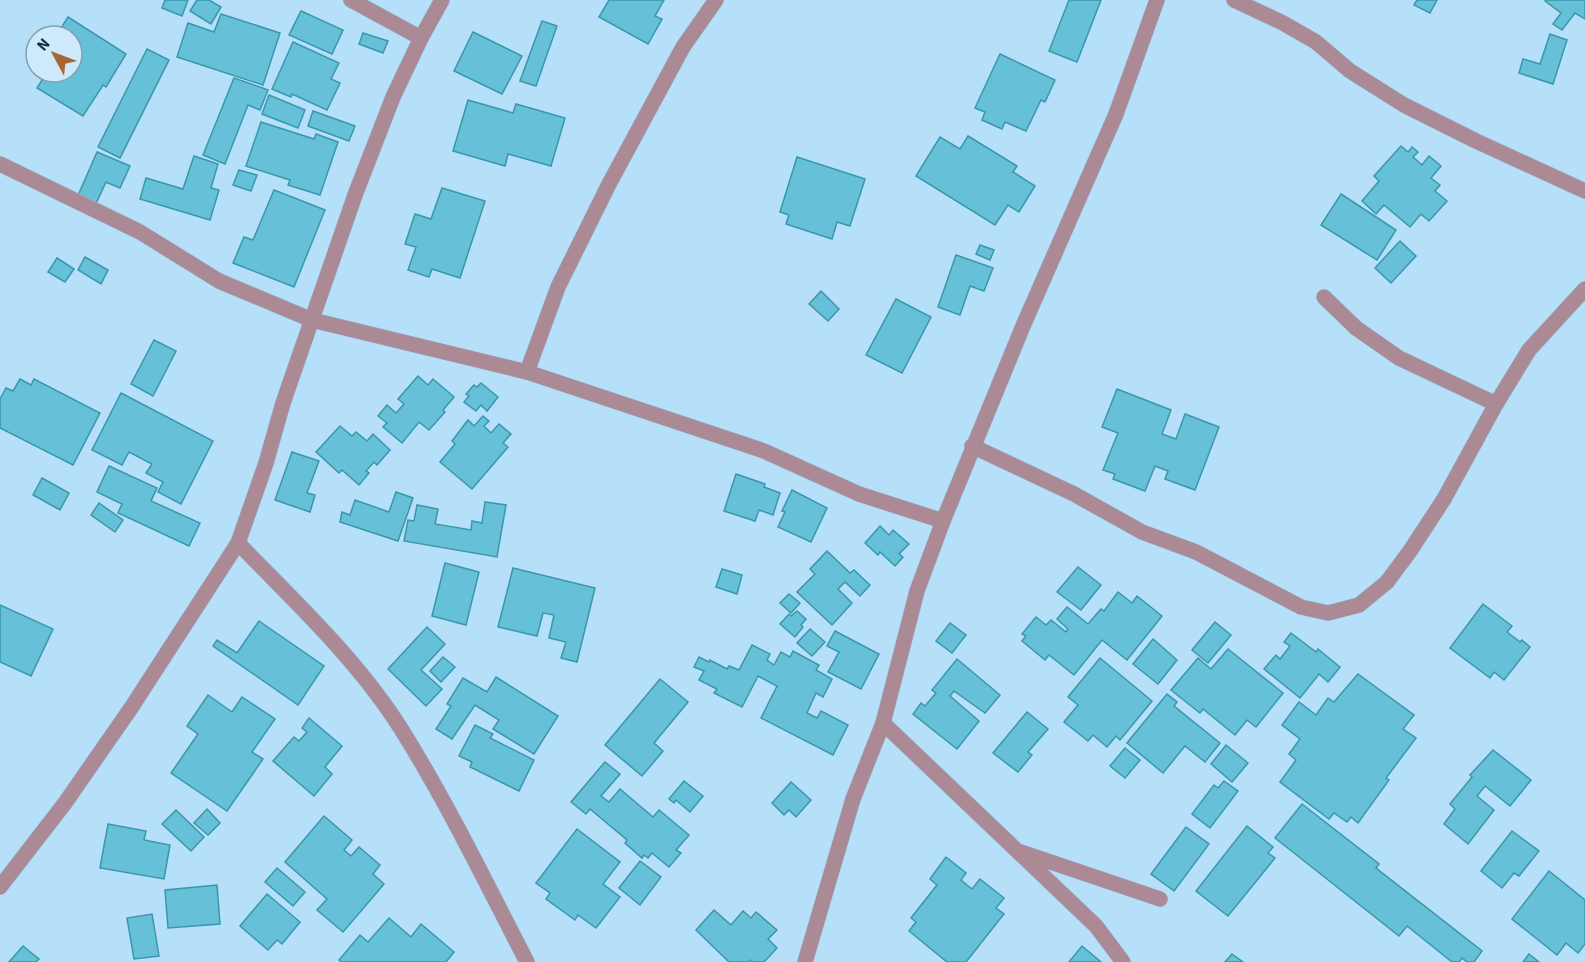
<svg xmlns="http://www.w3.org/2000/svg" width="1585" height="962" font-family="'Source Sans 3',sans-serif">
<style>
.building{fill:#66c1d8;stroke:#3897ad;stroke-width:1.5}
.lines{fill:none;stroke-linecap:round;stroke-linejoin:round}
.street-casing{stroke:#95bcd4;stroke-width:16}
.street{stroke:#ab8a95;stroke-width:15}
</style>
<rect width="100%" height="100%" fill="#b6dff9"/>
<g class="building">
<polygon points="165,0 188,0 182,16 162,8"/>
<polygon points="197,0 209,0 221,7 211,24 190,11"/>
<polygon points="609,0 664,0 655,16 662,19 648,44 599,17"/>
<polygon points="1069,0 1101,0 1077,62 1049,51"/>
<polygon points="1417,0 1437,0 1430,13 1414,5"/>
<polygon points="1546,0 1585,0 1585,19 1575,13 1562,30 1553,24 1561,13 1545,1"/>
<polygon points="301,11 343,30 332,54 289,35"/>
<polygon points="221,14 280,33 263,85 177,57 188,23 214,32"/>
<polygon points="68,17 126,54 106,87 103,85 83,116 37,88 47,72 72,72 72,36 56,36"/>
<polygon points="542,21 557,26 536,86 520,81"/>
<polygon points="473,32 522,56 502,94 454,71"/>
<polygon points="363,33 388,41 383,53 359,44"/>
<polygon points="1550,34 1567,40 1553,84 1519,73 1523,59 1540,64"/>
<polygon points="293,42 339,63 331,79 340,83 327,110 292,94 291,97 272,89"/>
<polygon points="147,49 169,60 120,158 98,147"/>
<polygon points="1000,54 1055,80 1045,102 1041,100 1026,131 1005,122 1002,129 982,120 985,112 975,108"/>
<polygon points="234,78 268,90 260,110 248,105 225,164 203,155"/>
<polygon points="269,95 305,110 298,128 262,114"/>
<polygon points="468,100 513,113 516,104 565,118 551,166 508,154 505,166 453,151"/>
<polygon points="313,111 355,126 349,141 308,126"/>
<polygon points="261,122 314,139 316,134 338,142 320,195 288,185 290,180 246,166"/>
<polygon points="968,136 1017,166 1013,172 1035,186 1019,212 1008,205 995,225 916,176 940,137 960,149"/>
<polygon points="1401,146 1408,152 1412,147 1418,152 1413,157 1422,165 1429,156 1441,166 1431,178 1440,185 1435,191 1447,201 1429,221 1421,214 1410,227 1384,205 1376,214 1362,201 1379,181 1374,176"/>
<polygon points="97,152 130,166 120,188 106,182 94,208 76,200"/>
<polygon points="194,156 218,164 211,188 219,190 210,220 140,199 146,178 183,189"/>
<polygon points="797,157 865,179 850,226 837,222 832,239 786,224 789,215 780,212"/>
<polygon points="239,170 257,175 251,191 233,185"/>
<polygon points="442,188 485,201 460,278 432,269 429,277 408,270 416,247 405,244 415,214 431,219"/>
<polygon points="274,190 325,210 294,287 233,263 244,237 253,240"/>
<polygon points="1341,194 1396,230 1377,260 1321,225"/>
<polygon points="1400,241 1416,256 1391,283 1375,268"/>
<polygon points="980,245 994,250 990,260 976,254"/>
<polygon points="956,255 993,268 984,291 970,286 960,315 938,307"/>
<polygon points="85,257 108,270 101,284 78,270"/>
<polygon points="57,258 74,269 65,282 48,272"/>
<polygon points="821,291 839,309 828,321 809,304"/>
<polygon points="896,299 931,317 902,373 866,355"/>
<polygon points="154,340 176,351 153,396 131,384"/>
<polygon points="418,376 428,385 433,379 454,397 443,410 445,412 429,430 419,422 402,443 383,427 387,423 378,416 387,405 396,413 404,404 398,399"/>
<polygon points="20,379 31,385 34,379 100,413 73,465 0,428 0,399 6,388 13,391"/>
<polygon points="481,383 498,397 487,411 481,405 476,411 464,402 469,396 466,394 474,385 477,387"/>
<polygon points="1117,389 1171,410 1162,434 1176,439 1185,414 1219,427 1195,490 1165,479 1168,471 1155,466 1145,491 1113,479 1115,474 1103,470 1118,433 1102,427"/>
<polygon points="121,393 213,441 181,504 158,492 163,482 146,473 152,464 129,452 122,465 92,450"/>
<polygon points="483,416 489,421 484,426 491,433 499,424 511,434 503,443 508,447 472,489 440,462 455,444 452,441 468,420 474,426"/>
<polygon points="340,426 352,436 356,432 367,441 373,434 390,450 377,465 374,462 366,471 369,473 359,485 342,470 339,473 316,452"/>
<polygon points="292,452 319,461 307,493 315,495 310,512 275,500"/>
<polygon points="109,466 157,488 151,501 200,523 189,546 118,513 122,504 97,492"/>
<polygon points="736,474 765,484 764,487 780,493 773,515 759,510 755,521 724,511"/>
<polygon points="42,478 69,493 60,510 33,495"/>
<polygon points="792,490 827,508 811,542 778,527 785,512 782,511"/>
<polygon points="396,492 413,498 398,541 340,522 342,512 350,515 355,500 389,512"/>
<polygon points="485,502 506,505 497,557 404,541 408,520 414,521 417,505 438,509 435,524 471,530 472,521 482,523"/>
<polygon points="99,503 123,520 115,532 91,515"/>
<polygon points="880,526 889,535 893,530 909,544 899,554 903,557 895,566 880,552 878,555 865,543"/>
<polygon points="827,551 850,573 854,570 870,585 860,596 845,582 838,589 852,603 832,625 797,592 815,574 810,569"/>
<polygon points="445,563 479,572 466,625 432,616"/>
<polygon points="1078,567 1101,585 1081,610 1057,592"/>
<polygon points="513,568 595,588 577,662 561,658 566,642 549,638 554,615 543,613 537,636 498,627"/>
<polygon points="722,569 742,575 737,594 716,587"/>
<polygon points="1118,592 1132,603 1137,596 1162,616 1127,660 1102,640 1074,675 1049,655 1045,660 1022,641 1026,636 1022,634 1036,617 1046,625 1051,620 1066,632 1068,629 1057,619 1067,607 1088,624 1101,609 1104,611"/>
<polygon points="789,594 800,603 791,613 780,603"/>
<polygon points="1483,604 1512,626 1507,632 1520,642 1522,640 1530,647 1504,680 1494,672 1490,678 1450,648"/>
<polygon points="0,605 53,629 31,676 0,662"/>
<polygon points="797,611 806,619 801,625 803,627 795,637 780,624 789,614 791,616"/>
<polygon points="259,621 324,666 298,705 213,646 217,640 237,653"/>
<polygon points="1215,622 1231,635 1208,663 1192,650"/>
<polygon points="950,623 966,635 952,653 936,641"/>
<polygon points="427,627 445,644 421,670 442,689 426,706 388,669"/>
<polygon points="810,629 825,642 812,656 797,643"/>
<polygon points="835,631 879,654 861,689 828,672 839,652 827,646"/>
<polygon points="1291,633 1316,652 1318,649 1340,667 1328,682 1319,674 1300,698 1264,669 1276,655 1280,659 1290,646 1284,642"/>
<polygon points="1153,639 1177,660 1158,684 1133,664"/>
<polygon points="752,645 770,654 767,660 774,665 781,652 790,657 793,651 819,665 816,670 832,679 823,697 816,693 807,713 817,718 821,711 848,725 833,755 761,718 777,686 758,676 742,707 714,693 717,689 699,680 704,671 694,667 699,657 709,662 710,660 727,669 729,666 739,670"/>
<polygon points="1228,649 1283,693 1256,727 1247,720 1235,735 1203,709 1200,713 1171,690 1198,658 1211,669"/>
<polygon points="443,657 455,667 441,682 430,671"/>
<polygon points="1100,658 1152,701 1120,740 1116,736 1107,747 1093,735 1088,741 1064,722 1078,705 1068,697"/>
<polygon points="957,659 1000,695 985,713 954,691 950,696 979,721 957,749 913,714 921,703 925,706 936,693 932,690"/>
<polygon points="1358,674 1414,715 1403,729 1416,738 1386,778 1389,780 1358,823 1351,817 1347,822 1334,813 1329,819 1280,782 1296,760 1289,754 1300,739 1282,725 1299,702 1316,715 1328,698 1334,702"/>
<polygon points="496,677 558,716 534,754 493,729 499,720 475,705 452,739 436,729 451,706 447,704 463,678 487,692"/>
<polygon points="660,679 688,702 654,743 663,751 642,776 605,745"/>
<polygon points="1167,694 1177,702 1174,706 1220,743 1205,762 1185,746 1163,773 1127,743"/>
<polygon points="208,695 232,712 242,697 275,719 252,752 263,759 227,811 171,773 198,734 187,726"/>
<polygon points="1027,712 1048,729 1028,752 1032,755 1018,772 993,753"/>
<polygon points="309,718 342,746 325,767 332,774 314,796 273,761 294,737 299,741 307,732 302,728"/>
<polygon points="475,725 493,734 490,738 534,760 519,791 470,767 472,762 459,756"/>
<polygon points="1226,745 1248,763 1232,782 1211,764"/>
<polygon points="1125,748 1140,760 1125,778 1110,766"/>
<polygon points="1493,750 1531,780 1510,806 1485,786 1477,796 1494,810 1468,844 1444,824 1455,809 1450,804 1472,777 1470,775"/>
<polygon points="605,762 620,774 601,796 609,802 620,789 653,817 659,810 689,835 676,850 681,853 669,867 652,853 648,858 644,855 642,858 625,843 627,840 590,809 586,814 571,802"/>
<polygon points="684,781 703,796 690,812 676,800 674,803 669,799"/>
<polygon points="1224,781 1238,791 1210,828 1192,814 1214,785 1218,788"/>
<polygon points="791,782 811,800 796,817 789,810 784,815 772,803"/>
<polygon points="1302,804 1379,864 1376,868 1482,951 1474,962 1467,962 1462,958 1459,962 1452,962 1407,926 1399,936 1275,838"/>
<polygon points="207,809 220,823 208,835 194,823"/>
<polygon points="176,810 204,837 191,851 162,824"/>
<polygon points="324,816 352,840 344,850 351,856 359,847 380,865 373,874 384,884 343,932 317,910 327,899 285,862"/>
<polygon points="108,824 146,831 144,840 170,845 164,879 100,868"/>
<polygon points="1247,826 1273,847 1268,853 1275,858 1228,916 1196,891"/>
<polygon points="1186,827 1209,844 1174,891 1151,874"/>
<polygon points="577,829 620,862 603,884 620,897 596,928 578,915 575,920 546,899 550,893 536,883"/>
<polygon points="1512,831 1539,851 1519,876 1514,873 1502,888 1481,871"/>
<polygon points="946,857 966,873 961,880 972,889 980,879 1004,898 996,908 1004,914 966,962 947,962 909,931 916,922 911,918 937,885 930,879"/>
<polygon points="640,861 661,877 640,905 619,888"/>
<polygon points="277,868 305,892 293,906 265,882"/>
<polygon points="1549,871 1585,900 1585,944 1578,953 1566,943 1557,955 1512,919"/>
<polygon points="217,885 220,924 168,928 165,890"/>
<polygon points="267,894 300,922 282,944 277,940 268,950 240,926"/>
<polygon points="714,910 731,925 743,911 751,918 756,912 777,930 768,939 777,948 764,962 752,962 750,960 748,962 729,962 696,930"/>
<polygon points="152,914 159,956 134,959 127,918"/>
<polygon points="389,918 411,937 421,924 454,952 446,962 342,962 339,960 360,935 368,942"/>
<polygon points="23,946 39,959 36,962 9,962"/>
<polygon points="1082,946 1101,962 1069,962"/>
<polygon points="1232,954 1243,962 1225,962"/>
<polygon points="1529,954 1539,962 1523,962"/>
</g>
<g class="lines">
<g class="street-casing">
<g id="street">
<polyline points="351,0 421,38"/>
<polyline points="1234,0 1283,23 1316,42 1350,71 1404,105 1476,141 1585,191"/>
<polyline points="0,164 140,232 219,281 312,320 527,372 764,451 859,494 943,521"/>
<polyline points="1324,297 1356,328 1399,358 1496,404"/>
<polyline points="527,372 558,287 609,184 683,47 716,0"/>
<polyline points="972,446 1074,494 1142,532 1196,552 1301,607 1328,613 1359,605 1387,582 1410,551 1444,499 1496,404 1529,350 1585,289"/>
<path d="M 238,543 C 296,603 359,661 403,732 C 449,806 487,885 527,962"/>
<polyline points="883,723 1096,926 1123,962"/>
<polyline points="1021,852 1160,899"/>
<polyline points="0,887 65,803 131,708 238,543 266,463 283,403 355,195 393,97 421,38 442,0"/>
<polyline points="805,962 853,799 883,723 917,591 943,521 1023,326 1116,114 1157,0"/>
</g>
</g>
<use href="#street" class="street"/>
</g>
<g transform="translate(54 54) rotate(311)"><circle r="28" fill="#cfeafb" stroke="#839fb0" stroke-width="1.5"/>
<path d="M0-4.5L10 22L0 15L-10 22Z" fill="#a86632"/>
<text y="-9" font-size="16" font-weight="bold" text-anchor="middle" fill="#112f3f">N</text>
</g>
</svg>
